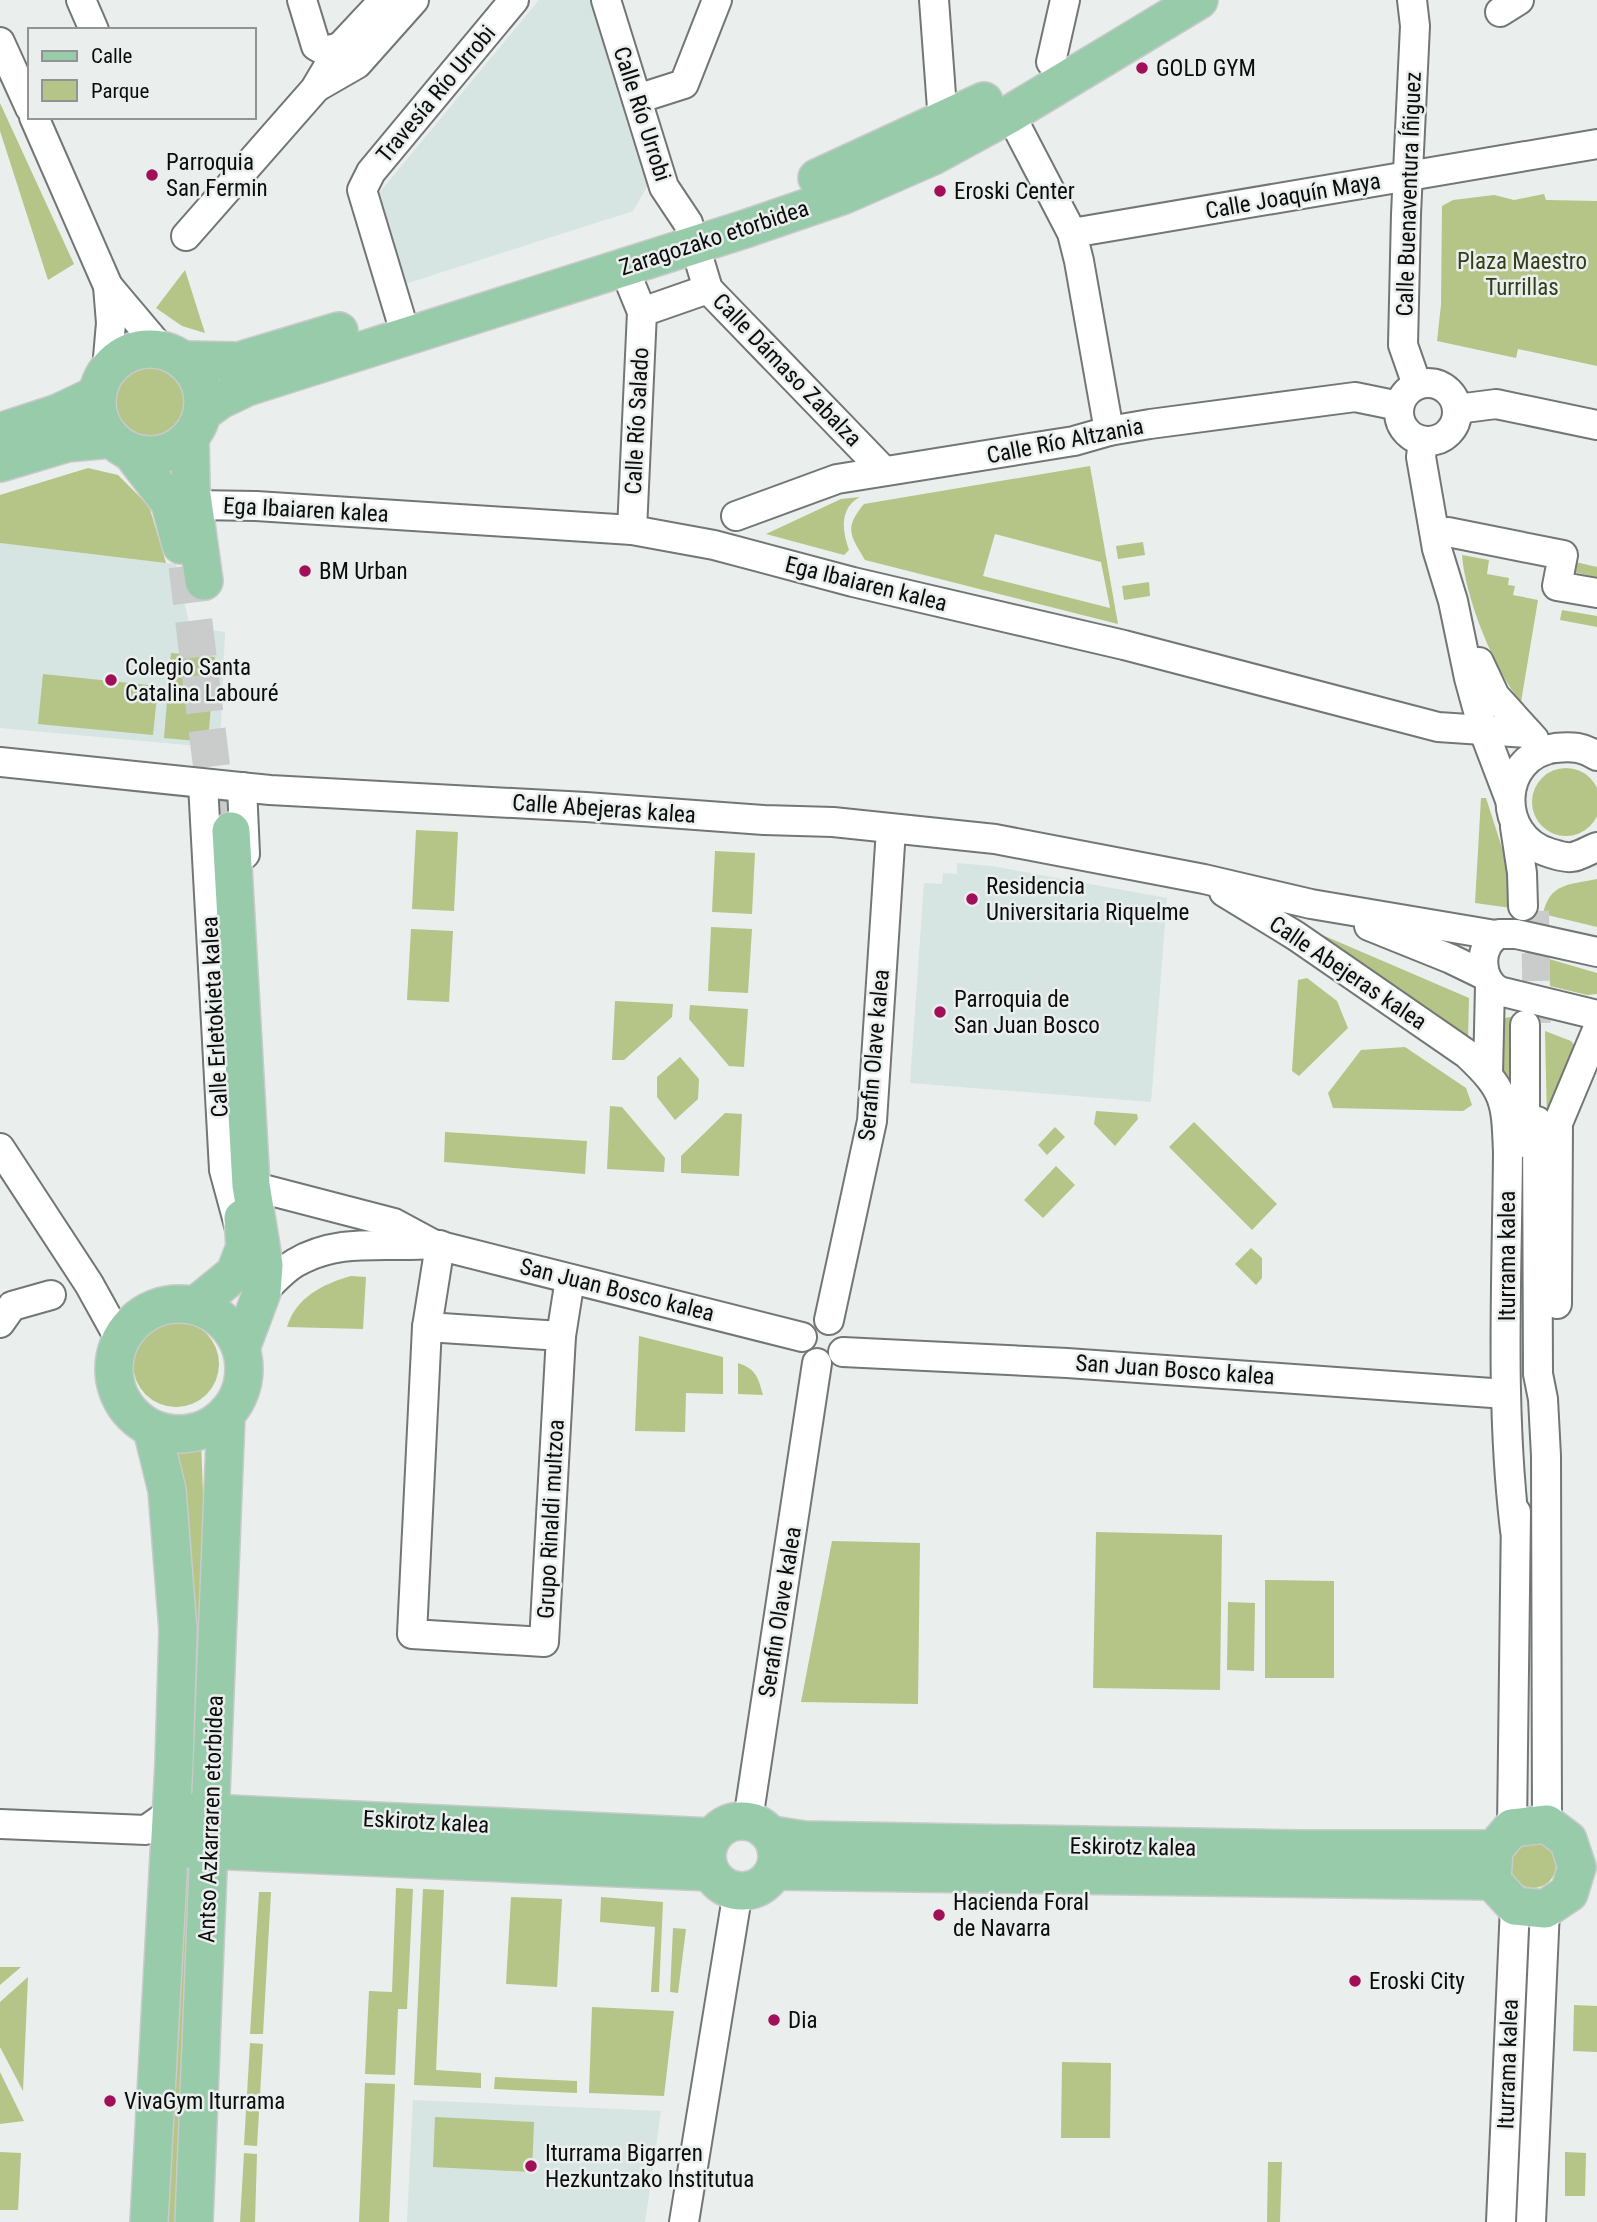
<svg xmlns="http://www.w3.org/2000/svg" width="1597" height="2222" font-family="'Roboto Condensed',sans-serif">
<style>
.built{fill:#d6e4e2}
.green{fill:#b5c487;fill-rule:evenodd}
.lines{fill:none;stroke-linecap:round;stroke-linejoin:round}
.minor-tunnel{stroke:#c9cccb;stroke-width:28;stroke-dasharray:28 14;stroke-linecap:butt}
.major-tunnel{stroke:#c9cccb;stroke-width:37;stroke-dasharray:37 18;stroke-linecap:butt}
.minor-casing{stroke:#727675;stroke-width:32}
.major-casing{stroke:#c9caca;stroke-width:40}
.minor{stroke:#fff;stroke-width:28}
.major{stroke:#97cbaa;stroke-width:37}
.poi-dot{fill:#a00f57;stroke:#eaeeed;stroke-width:2.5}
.labels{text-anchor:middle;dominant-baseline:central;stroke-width:5;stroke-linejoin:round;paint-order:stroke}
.poi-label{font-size:23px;fill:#0b0c0c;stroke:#eaeeed;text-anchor:start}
.street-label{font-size:23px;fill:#0b0c0c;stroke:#eaeeed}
.park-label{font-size:23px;fill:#353d18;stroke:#eaeeed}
</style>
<rect width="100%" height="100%" fill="#eaeeed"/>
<g class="built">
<polygon points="539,0 592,0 648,185 633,211 408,283 400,277 374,199"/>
<polygon points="0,543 176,564 190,628 225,632 220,748 0,728"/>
<polygon points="957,863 992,866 1167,898 1151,1102 910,1083 924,883 942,884 943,873 957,874"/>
<polygon points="413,2100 661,2111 645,2222 407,2222"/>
</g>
<g class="green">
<polygon points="0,103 74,264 48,280 0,131"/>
<polygon points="1544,194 1546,200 1597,201 1597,366 1518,349 1516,358 1437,341 1441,305 1442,206 1453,200 1494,195 1514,200"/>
<polygon points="185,270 205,333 182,326 156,308"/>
<circle cx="151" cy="402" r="35"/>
<path d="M 1090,466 L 1118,624 L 865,560 C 850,535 844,528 864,504 ZM 995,534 L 1101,562 L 1110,608 L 983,576 Z"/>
<polygon points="88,468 118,475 149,506 166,563 0,543 0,495"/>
<path d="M 860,497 C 839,508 842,531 849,550 L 844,555 L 766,534 L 841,499 Z"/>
<polygon points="1143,542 1145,555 1118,559 1116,546"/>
<path d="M 1462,555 L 1489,560 L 1487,574 L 1509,578 L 1508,585 L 1515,586 L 1513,595 L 1538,600 L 1521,702 C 1494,670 1465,597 1462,555 Z"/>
<polygon points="1571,561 1597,567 1597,577 1569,571"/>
<polygon points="1149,582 1150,596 1124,600 1122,586"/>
<polygon points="1562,610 1597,616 1597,627 1560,620"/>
<polygon points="171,653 215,657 208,742 164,738"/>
<polygon points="43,674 158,686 153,735 38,724"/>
<circle cx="1566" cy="802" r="34"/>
<polygon points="1481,798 1486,798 1504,854 1511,908 1475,903"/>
<polygon points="416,830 458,832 454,911 412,909"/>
<polygon points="715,851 755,853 752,914 712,912"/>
<path d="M 1597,879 L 1597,927 L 1543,914 C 1550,883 1568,885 1597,879 Z"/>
<polygon points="711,927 752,929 748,993 708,991"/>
<polygon points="411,929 453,931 449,1002 407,1000"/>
<polygon points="1320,934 1469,998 1468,1040"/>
<polygon points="1549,959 1597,973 1597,994 1587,995 1550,986"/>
<polygon points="1307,978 1337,1001 1348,1028 1299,1076 1292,1071 1298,980"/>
<polygon points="615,1001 673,1004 672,1017 624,1060 612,1060"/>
<polygon points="690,1005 748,1009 744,1067 729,1066 689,1019"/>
<polygon points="1510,1017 1516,1019 1515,1110 1497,1069 1498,1024 1505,1018"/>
<polygon points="1545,1031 1571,1041 1576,1047 1547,1121"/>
<polygon points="1405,1047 1466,1088 1472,1105 1463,1111 1333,1108 1328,1093 1361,1050"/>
<polygon points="680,1057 699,1079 698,1099 675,1120 657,1097 657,1077"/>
<polygon points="610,1106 622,1107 665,1158 664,1172 607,1169"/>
<polygon points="1096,1111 1137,1114 1138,1119 1115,1146 1094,1124"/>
<polygon points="725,1113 742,1114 739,1176 681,1173 681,1156"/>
<polygon points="1194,1122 1277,1204 1252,1230 1169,1147"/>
<polygon points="1055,1127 1065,1137 1047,1155 1038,1145"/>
<polygon points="445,1132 587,1141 585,1174 444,1162"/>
<polygon points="1056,1166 1075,1185 1043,1218 1024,1200"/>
<polygon points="1251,1248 1262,1258 1262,1278 1256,1285 1235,1264"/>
<path d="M 351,1276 L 366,1277 L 363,1329 L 287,1327 C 296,1297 323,1284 351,1276 Z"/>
<circle cx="176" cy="1364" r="43"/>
<polygon points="639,1336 723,1357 723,1394 686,1393 685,1432 635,1431"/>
<path d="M 738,1363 C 756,1369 758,1377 763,1395 L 738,1394 Z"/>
<polygon points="201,1439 208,1635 199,1786 192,1788 188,1784 167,1443 182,1444"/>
<polygon points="1096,1532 1222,1535 1220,1690 1093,1688"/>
<polygon points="832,1541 920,1543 918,1704 801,1702"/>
<polygon points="1265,1580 1334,1581 1334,1678 1265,1678"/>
<polygon points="1228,1602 1255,1603 1254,1671 1227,1670"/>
<circle cx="1533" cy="1865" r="23"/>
<polygon points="190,1867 179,2222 167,2222 184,1872"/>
<polygon points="396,1888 413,1889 407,2009 398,2009 395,2075 365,2074 369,1991 392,1992"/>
<polygon points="423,1889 444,1890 436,2070 481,2073 481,2088 414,2085"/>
<polygon points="259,1892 271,1892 263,2034 250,2034"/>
<polygon points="511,1897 562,1899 557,1987 506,1984"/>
<polygon points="601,1897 663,1902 659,1992 651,1992 655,1927 600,1922"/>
<polygon points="673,1928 686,1929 678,1993 670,1992"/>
<polygon points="0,1967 21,1967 0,1985"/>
<polygon points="28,1977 23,2091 0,2047 0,2002"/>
<polygon points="1574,2005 1597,2006 1597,2052 1573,2051"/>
<polygon points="592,2007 674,2011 664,2096 589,2093"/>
<polygon points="250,2043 263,2044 257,2146 244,2145"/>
<polygon points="1062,2062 1111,2063 1110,2138 1061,2138"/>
<polygon points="0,2072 24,2121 0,2124"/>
<polygon points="495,2077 577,2081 577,2093 494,2089"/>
<polygon points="365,2083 395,2084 389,2222 359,2222"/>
<polygon points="435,2117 534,2122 532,2172 433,2167"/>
<polygon points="0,2152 21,2153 18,2210 0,2210"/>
<polygon points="1565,2152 1586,2153 1585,2196 1565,2196"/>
<polygon points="244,2153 257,2154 255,2222 240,2222"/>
<polygon points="1268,2162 1282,2162 1280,2222 1267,2222"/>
</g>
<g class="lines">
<polyline class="minor-tunnel" points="1535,911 1537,1030"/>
<polyline class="major-tunnel" points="187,566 218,819"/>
<g class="minor-casing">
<g id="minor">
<polyline points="81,0 94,30"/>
<polyline points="302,0 316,46 325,51 340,47"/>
<polyline points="606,0 664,187 688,223 708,289 884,471"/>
<polyline points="934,0 943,122"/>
<polyline points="1412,0 1415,26 1406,214 1403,345 1417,385"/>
<polyline points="1500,12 1519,0"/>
<polyline points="0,42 30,108"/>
<polyline points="1051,62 1065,0"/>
<polyline points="317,87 357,64 414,0"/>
<polyline points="637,99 684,84 717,0"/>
<polyline points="1010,114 1072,233 1079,261 1109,431"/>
<polyline points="34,117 108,286 162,350"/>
<polyline points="1072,233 1597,144"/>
<polyline points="186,236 315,89 340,47 384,0"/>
<polyline points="624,268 642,312 632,530"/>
<polyline points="642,312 708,289"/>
<polyline points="406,336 362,190 371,172 514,0"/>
<polyline points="107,369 111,323 108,286"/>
<circle cx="1428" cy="412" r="29"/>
<polyline points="1457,409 1496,404 1597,425"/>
<polyline points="1423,441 1421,457 1437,549 1453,601 1469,678 1483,729 1510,800"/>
<polyline points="193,505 256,506 632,530 714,545 853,582 1124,645 1438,727 1528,733"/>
<polyline points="736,516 837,479 1074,441 1109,431 1150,424 1355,397 1399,406"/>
<polyline points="1448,532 1563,555 1557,586 1597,593"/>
<polyline points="1479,662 1495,696 1534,739"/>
<path d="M 1597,756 C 1583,747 1572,746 1555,748 C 1498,756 1495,837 1550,853 C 1557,855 1565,858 1572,857 C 1580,856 1589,850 1597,847"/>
<polyline points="0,762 270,790 586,807 764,820 833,822 995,839 1204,879 1311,904 1495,935"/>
<polyline points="203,784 224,1170 243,1240"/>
<polyline points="242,787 245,854"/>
<polyline points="1515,827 1522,873 1523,906"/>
<path d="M 1224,892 L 1296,936 L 1467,1054 C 1506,1091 1506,1100 1508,1153 C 1507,1278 1500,1405 1515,1530"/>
<polyline points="1369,926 1451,959 1484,975"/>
<path d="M 1597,952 L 1516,934 L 1499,934 C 1477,946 1479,979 1499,991 L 1597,1015"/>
<polyline points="1488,1074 1490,986"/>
<polyline points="1537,1121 1538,1374 1543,1399 1546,1456 1547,1824"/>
<polyline points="1525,1143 1525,1025"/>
<polyline points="0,1148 89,1284 120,1340"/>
<polyline points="267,1190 394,1223 433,1244"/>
<polyline points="440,1245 427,1327 412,1634 544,1642 561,1336 570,1279"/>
<path d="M 262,1292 C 272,1283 283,1270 295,1263 C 340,1237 384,1248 433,1244 L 802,1337"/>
<polyline points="1557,1304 1558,1123 1597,1030"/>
<polyline points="829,1320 872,1121 891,829"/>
<polyline points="0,1323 12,1306 51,1295"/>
<polyline points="427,1327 561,1336"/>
<polyline points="843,1352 1067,1363 1506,1394"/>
<polyline points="748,1820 817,1363"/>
<polyline points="0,1824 146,1830 171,1812"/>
<polyline points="1512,1828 1516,1512"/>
<polyline points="684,2222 738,1891"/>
<polyline points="1501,2222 1515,1906"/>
<polyline points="1531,2222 1545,1909"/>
</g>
</g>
<g class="major-casing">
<g id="major">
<polyline points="817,178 984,101"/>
<circle cx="150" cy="402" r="53"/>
<polyline points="184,360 239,361 339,331"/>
<polyline points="202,413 220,400 247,387 745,229 844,195 933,156 1010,114 1199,0"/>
<polyline points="0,432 58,413 96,395"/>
<polyline points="190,437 191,488 204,581"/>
<polyline points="131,452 170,503 181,545"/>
<polyline points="0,463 67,443 111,439"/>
<polyline points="231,831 251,1185 264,1265 262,1292 241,1348"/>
<circle cx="179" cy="1369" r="65"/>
<polyline points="196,1305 235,1273 245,1247 243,1218"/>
<polyline points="188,1812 711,1837"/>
<circle cx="742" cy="1856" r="35"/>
<polygon points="1547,1824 1568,1840 1577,1867 1569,1893 1545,1909 1515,1906 1492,1881 1494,1849 1512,1828"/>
<polyline points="772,1835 804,1840 1300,1849 1494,1849"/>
<polyline points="187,1849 710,1872"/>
<polyline points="775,1871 1492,1881"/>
<polyline points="149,2222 174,1764 178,1630 167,1490 152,1429"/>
<polyline points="194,2222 226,1416"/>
</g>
</g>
<use href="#minor" class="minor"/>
<use href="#major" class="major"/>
</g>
<g class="poi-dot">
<circle cx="1142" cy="68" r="7"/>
<circle cx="152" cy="175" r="7"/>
<circle cx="940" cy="191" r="7"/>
<circle cx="305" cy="571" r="7"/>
<circle cx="111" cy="680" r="7"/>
<circle cx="972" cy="899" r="7"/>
<circle cx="940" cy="1012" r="7"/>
<circle cx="939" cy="1915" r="7"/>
<circle cx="1355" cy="1981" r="7"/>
<circle cx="774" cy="2020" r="7"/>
<circle cx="110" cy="2101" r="7"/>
<circle cx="531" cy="2166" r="7"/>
</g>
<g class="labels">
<g class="poi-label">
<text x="1156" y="68">GOLD GYM</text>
<text x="166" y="162">Parroquia<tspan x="166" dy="26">San Fermin</tspan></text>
<text x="954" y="191">Eroski Center</text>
<text x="319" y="571">BM Urban</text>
<text x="125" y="667">Colegio Santa<tspan x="125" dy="26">Catalina Labouré</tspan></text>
<text x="986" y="886">Residencia<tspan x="986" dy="26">Universitaria Riquelme</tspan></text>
<text x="954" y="999">Parroquia de<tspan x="954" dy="26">San Juan Bosco</tspan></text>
<text x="953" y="1902">Hacienda Foral<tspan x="953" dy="26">de Navarra</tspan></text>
<text x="1369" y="1981">Eroski City</text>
<text x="788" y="2020">Dia</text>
<text x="124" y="2101">VivaGym Iturrama</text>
<text x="545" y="2153">Iturrama Bigarren<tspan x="545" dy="26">Hezkuntzako Institutua</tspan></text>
</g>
<g class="street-label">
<text transform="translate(436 94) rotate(-50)">Travesía Río Urrobi</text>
<text transform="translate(642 114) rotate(72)">Calle Río Urrobi</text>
<text transform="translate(1409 194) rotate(-88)">Calle Buenaventura Íñiguez</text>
<text transform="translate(1293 196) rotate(-10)">Calle Joaquín Maya</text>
<text transform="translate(714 238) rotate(-18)">Zaragozako etorbidea</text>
<text transform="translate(787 370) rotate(46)">Calle Dámaso Zabalza</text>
<text transform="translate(637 421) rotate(-87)">Calle Río Salado</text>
<text transform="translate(1065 441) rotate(-11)">Calle Río Altzania</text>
<text transform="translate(306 510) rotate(3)">Ega Ibaiaren kalea</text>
<text transform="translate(866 584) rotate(14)">Ega Ibaiaren kalea</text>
<text transform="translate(604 809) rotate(4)">Calle Abejeras kalea</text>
<text transform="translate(1348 973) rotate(34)">Calle Abejeras kalea</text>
<text transform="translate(215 1017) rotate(-93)">Calle Erletokieta kalea</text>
<text transform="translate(874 1055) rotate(-85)">Serafin Olave kalea</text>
<text transform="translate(1507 1256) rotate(-90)">Iturrama kalea</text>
<text transform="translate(617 1290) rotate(14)">San Juan Bosco kalea</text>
<text transform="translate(1175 1370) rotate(4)">San Juan Bosco kalea</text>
<text transform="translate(551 1519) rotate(-87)">Grupo Rinaldi multzoa</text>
<text transform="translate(780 1612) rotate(-81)">Serafin Olave kalea</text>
<text transform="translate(211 1819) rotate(-88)">Antso Azkarraren etorbidea</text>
<text transform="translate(426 1822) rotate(3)">Eskirotz kalea</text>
<text transform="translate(1133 1847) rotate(1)">Eskirotz kalea</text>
<text transform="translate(1508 2064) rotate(-88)">Iturrama kalea</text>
</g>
<g class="park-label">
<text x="1522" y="261">Plaza Maestro<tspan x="1522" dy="26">Turrillas</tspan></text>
</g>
</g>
<rect x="28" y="28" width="228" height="91" fill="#eaeeed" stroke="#919493" stroke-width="2"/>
<rect x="42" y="51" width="35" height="10" fill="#97cbaa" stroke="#919493" stroke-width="2"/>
<text x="91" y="63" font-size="21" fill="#0b0c0c">Calle</text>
<rect x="42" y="80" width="35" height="21" fill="#b5c487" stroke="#919493" stroke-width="2"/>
<text x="91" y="98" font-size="21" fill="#0b0c0c">Parque</text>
</svg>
